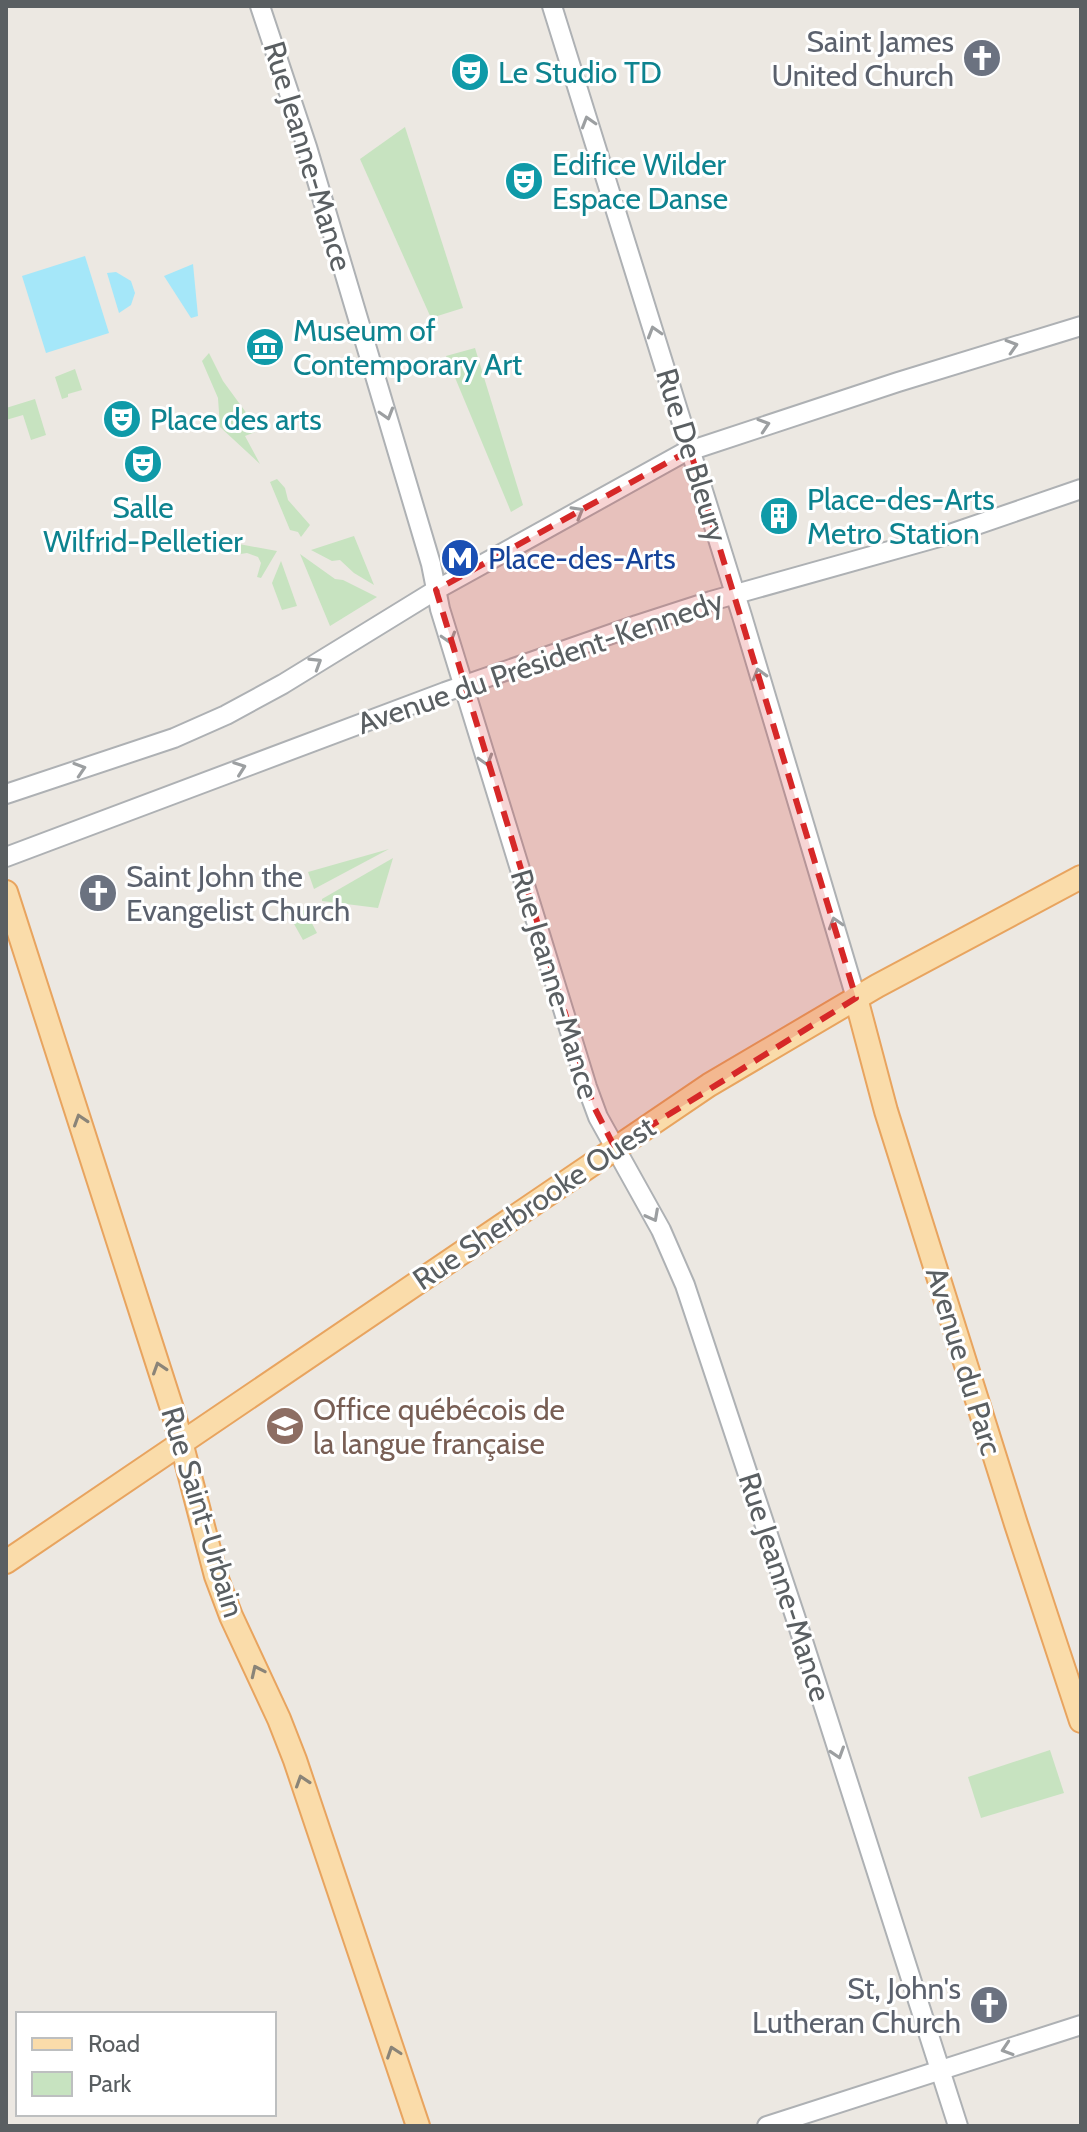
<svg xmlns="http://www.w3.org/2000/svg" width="1087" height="2132" font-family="Cabin,sans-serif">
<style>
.green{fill:#c7e3c0}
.water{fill:#a5e7f9}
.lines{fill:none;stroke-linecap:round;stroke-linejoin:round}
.minor-casing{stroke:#aeb1b4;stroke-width:22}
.major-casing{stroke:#e8a45f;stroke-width:26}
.minor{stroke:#fff;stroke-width:18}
.major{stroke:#fadcaa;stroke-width:22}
.oneway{stroke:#9c9fa1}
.oneway2{stroke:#8a8478}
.marked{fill:#d62828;fill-opacity:0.2;stroke:#d62828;stroke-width:6;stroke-dasharray:16 10;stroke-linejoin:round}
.labels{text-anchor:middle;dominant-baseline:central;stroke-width:6;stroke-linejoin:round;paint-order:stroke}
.worship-label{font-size:30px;fill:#5b616d;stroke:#fff;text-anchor:end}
.culture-label{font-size:30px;fill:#0d838f;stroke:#fff;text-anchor:start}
.street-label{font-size:30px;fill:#5a5f62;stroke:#fff}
.transit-label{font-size:30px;fill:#164399;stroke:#fff;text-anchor:start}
.education-label{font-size:30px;fill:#785e54;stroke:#fff;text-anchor:start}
</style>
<rect width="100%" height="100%" fill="#ece8e2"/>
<g class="green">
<polygon points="405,127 463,308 431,318 360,159"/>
<polygon points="475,348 523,505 511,512 446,356"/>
<polygon points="209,353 223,381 250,418 255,432 245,436 260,464 220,427 218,398 202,361"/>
<polygon points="75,369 82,390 68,394 68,397 62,399 55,377"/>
<polygon points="35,399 46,435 31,440 23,415 6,420 6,408"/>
<polygon points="277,479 285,488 288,500 310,525 301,537 298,532 290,530 270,482"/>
<polygon points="354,536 374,585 354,573 340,560 332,561 311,550"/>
<polygon points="239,544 277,551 261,578 257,577 261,563 258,557 247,553 234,555"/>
<polygon points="300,554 335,579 343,580 377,597 330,626"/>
<polygon points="281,561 297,606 282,610 272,583"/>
<polygon points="389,849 314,889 308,872"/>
<polygon points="393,858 378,908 322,901 322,899"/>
<polygon points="285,908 305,910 317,933 303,940"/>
<polygon points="1050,1750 1064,1793 981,1818 968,1777"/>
</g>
<g class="water">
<polygon points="85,256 109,333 46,353 22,276"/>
<polygon points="193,264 198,316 191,318 164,276"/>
<polygon points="116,272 131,281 135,293 131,305 119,313 107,273"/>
</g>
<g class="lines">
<g class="minor-casing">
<g id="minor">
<polyline points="260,6 307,147 431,564 440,609 587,1087 598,1117 661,1230 685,1285 795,1616 958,2126"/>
<polyline points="552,6 742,616 856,998"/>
<polyline points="6,794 174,738 226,715 283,684 436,590 683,453 898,382 1081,326"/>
<polyline points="6,857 445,692 637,625 711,601 950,534 1081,489"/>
<polyline points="767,2126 1081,2025"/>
</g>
</g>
<g class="major-casing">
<g id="major">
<polyline points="6,892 174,1415 216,1576 231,1616 279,1719 295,1760 418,2126"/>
<polyline points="856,998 886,1111 1016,1524 1081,1721"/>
<polyline points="6,1562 709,1085 877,986 1081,877"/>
</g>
</g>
<use href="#minor" class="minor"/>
<use href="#major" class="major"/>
</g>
<defs><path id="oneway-chevron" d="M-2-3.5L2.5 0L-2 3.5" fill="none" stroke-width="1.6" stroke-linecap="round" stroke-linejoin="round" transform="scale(2)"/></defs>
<g class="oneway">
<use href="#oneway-chevron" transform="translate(588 122) rotate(-107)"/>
<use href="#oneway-chevron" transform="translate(654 332) rotate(-107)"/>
<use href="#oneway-chevron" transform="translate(1012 346) rotate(-17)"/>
<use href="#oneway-chevron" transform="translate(387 414) rotate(73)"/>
<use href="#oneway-chevron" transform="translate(764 425) rotate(-18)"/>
<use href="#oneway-chevron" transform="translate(578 512) rotate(-30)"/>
<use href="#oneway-chevron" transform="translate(449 638) rotate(73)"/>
<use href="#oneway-chevron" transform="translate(316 663) rotate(-32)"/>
<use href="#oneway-chevron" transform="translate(759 674) rotate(-106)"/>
<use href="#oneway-chevron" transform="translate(486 760) rotate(73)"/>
<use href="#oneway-chevron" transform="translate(240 768) rotate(-20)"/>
<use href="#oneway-chevron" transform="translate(80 769) rotate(-18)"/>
<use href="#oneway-chevron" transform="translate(835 923) rotate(-107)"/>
<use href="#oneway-chevron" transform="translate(653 1216) rotate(62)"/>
<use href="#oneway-chevron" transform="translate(838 1753) rotate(72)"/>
<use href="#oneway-chevron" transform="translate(1007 2049) rotate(162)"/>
</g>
<g class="oneway2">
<use href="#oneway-chevron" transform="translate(80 1120) rotate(-108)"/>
<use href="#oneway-chevron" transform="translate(159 1368) rotate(-108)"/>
<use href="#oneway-chevron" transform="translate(257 1671) rotate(-115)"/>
<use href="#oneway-chevron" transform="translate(302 1781) rotate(-108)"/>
<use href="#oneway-chevron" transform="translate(393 2052) rotate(-109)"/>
</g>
<path class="marked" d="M 690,450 L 856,998 L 615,1148 L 593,1105 L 436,590 Z"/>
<defs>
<g id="church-disc" transform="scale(2)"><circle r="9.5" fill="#6b7280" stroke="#fff"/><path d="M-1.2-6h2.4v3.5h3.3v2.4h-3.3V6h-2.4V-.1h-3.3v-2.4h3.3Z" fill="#fff"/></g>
<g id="theatre-disc" transform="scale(2)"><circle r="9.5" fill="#0f9aa8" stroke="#fff"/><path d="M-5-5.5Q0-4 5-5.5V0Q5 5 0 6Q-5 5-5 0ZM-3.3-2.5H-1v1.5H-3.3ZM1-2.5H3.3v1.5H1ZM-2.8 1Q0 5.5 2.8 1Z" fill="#fff"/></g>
<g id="museum-disc" transform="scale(2)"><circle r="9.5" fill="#0f9aa8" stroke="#fff"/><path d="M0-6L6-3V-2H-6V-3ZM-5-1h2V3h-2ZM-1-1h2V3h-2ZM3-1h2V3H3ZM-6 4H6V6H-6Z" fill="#fff"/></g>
<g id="building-disc" transform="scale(2)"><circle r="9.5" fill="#0f9aa8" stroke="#fff"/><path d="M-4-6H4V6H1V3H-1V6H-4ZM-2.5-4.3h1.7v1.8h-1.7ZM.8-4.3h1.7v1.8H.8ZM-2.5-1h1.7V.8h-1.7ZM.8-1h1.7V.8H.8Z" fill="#fff"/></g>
<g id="metro-disc" transform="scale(2)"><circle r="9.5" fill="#1a4fb4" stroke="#fff"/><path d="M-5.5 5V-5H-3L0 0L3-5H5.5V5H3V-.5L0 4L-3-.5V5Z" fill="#fff"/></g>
<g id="school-disc" transform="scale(2)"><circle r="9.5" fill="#8d6e63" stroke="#fff"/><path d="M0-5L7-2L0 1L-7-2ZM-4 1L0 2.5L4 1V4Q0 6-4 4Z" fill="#fff"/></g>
</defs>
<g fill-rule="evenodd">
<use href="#church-disc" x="982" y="58"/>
<use href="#theatre-disc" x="470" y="72"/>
<use href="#theatre-disc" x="524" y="181"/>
<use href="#museum-disc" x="265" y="347"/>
<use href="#theatre-disc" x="122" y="419"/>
<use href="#theatre-disc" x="143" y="464"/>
<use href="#building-disc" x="779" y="516"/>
<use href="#metro-disc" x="460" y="558"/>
<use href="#church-disc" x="98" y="893"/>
<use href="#school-disc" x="285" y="1426"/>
<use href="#church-disc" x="989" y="2005"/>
</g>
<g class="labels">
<g class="worship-label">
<text x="954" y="41">Saint James<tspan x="954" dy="34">United Church</tspan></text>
<text x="126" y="876" text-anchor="start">Saint John the<tspan x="126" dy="34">Evangelist Church</tspan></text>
<text x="961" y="1988">St, John's<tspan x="961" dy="34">Lutheran Church</tspan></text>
</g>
<g class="culture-label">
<text x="498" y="72">Le Studio TD</text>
<text x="552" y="164">Edifice Wilder<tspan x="552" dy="34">Espace Danse</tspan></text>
<text x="293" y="330">Museum of<tspan x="293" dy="34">Contemporary Art</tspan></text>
<text x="150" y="419">Place des arts</text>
<text x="807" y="499">Place-des-Arts<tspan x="807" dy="34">Metro Station</tspan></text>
<text x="143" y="507" text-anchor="middle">Salle<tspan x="143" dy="34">Wilfrid-Pelletier</tspan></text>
</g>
<g class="street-label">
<text transform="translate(308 156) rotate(73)">Rue Jeanne-Mance</text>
<text transform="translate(692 455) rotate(73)">Rue De Bleury</text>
<text transform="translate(540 662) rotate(-19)">Avenue du Président-Kennedy</text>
<text transform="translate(555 984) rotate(73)">Rue Jeanne-Mance</text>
<text transform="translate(534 1203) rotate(-34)">Rue Sherbrooke Ouest</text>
<text transform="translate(964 1361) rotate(73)">Avenue du Parc</text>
<text transform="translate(203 1512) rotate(73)">Rue Saint-Urbain</text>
<text transform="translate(785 1587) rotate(72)">Rue Jeanne-Mance</text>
</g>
<g class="transit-label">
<text x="488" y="558">Place-des-Arts</text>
</g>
<g class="education-label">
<text x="313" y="1409">Office québécois de<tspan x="313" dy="34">la langue française</tspan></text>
</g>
</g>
<rect width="1087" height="2132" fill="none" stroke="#5a5f62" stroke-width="16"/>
<rect x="16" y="2012" width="260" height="104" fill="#ffffff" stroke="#bdbfc0" stroke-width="2"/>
<rect x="32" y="2038" width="40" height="12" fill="#fadcaa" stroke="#bdbfc0" stroke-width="2"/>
<text x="88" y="2052" font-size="24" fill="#5a5f62">Road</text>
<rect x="32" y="2072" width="40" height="24" fill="#c7e3c0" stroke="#bdbfc0" stroke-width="2"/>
<text x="88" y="2092" font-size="24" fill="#5a5f62">Park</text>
</svg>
